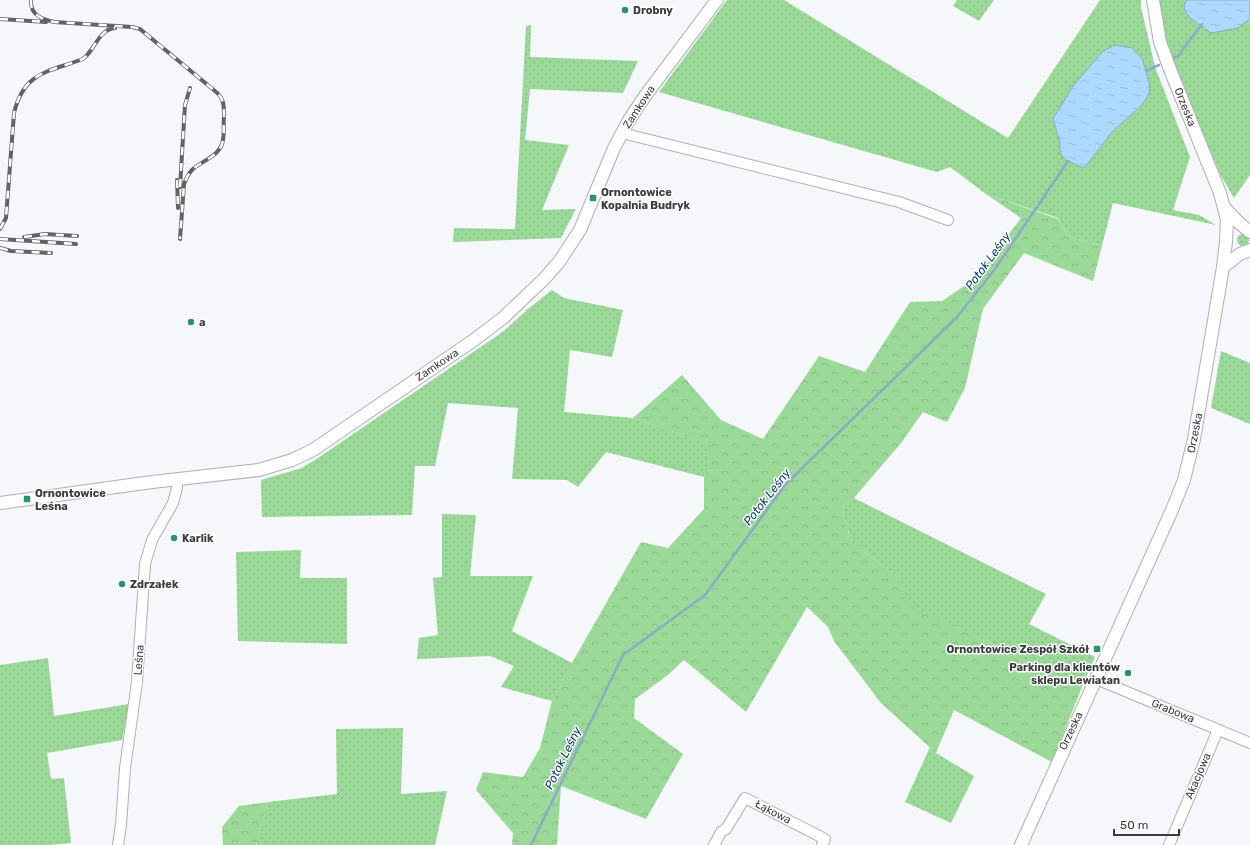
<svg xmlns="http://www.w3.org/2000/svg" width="1250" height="845" font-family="Rubik,sans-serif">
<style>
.grass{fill:url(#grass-dots);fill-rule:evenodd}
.forest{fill:url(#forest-crowns)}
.water{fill:url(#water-ripples);stroke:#8caac4}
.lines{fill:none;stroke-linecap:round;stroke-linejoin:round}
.stream{stroke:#8caac4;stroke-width:2.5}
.minor-casing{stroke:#aeb0b2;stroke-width:12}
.tertiary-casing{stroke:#aeb0b2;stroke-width:14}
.minor{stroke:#fff;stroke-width:10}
.tertiary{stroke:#fff;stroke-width:12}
.rail-casing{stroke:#626365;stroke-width:4}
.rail{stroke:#fff;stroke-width:2.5;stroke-dasharray:8;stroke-linecap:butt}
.poi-dot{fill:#299271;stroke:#fff;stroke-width:1.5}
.labels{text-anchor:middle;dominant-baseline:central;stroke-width:3;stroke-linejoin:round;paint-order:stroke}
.poi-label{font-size:11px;font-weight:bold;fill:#3b3c3d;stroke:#fff;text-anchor:start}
.street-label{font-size:11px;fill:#3b3c3d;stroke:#fff}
.water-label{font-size:12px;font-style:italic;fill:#044168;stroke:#fff}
</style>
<defs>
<pattern id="grass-dots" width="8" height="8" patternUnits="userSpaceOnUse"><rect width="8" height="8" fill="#9bd998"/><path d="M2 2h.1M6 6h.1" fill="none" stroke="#86bb84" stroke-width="1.8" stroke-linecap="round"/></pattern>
<pattern id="forest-crowns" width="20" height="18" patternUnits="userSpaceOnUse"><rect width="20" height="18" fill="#9bd998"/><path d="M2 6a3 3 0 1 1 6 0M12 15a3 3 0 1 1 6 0" fill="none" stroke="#86bb84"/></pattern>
<pattern id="water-ripples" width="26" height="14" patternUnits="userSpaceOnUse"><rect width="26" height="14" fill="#aed9fe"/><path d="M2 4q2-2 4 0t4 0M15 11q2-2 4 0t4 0" fill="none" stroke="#97bbdb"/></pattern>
</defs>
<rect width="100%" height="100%" fill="#f6f7fa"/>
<g class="grass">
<path d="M 727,0 L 784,0 L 1008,138 L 1100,0 L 1141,0 L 1141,7 L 1155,67 L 1190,157 L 1173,210 L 1199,215 L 1216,225 L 1113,203 L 1102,246 L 1068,236 L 1058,218 L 986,194 L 950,167 L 937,172 L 659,92 ZM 1141,106 L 1113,131 L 1084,168 L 1060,154 L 1060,143 Z"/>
<polygon points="957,0 994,0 979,21 953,6"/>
<polygon points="1158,0 1188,0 1185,3 1189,17 1211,33 1238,28 1250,18 1250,175 1234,198 1221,176 1172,59 1164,39"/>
<polygon points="531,25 530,57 638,61 623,93 530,89 525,140 569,145 542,210 576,209 561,238 453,242 454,228 515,229 526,26"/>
<circle cx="1243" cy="240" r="6"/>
<polygon points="552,290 564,298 623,310 612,357 570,350 564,412 633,418 713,445 704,477 606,452 578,487 567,480 512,479 518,408 448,403 435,466 415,466 412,515 262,517 261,480 302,468 321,456 504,331 528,309"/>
<polygon points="1221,351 1250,363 1250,424 1211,408"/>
<polygon points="854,498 1046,594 1029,624 1095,657 1082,687 906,604 900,579 851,541 842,507"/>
<polygon points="442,514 476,515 470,576 533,576 512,631 572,663 552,701 501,687 514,666 490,656 417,659 419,638 438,635 433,578 442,577"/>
<polygon points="301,550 300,578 347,578 347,644 238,641 236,552"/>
<polygon points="48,658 54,716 129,704 122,740 47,753 51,779 64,778 71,843 50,845 0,845 0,665"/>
<polygon points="403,728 401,794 447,791 435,845 256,845 268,802 337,794 336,729"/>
<polygon points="930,747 936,753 974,776 951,823 905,802"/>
</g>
<g class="forest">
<polygon points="986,194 1058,219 1068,236 1102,246 1093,281 1024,253 983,309 965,388 947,422 923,412 901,443 854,498 842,507 851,541 900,579 907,604 1082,687 1052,762 954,710 936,753 881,703 834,641 828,627 807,607 746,712 684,660 668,675 635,699 634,718 683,754 646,819 561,786 557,845 512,845 513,833 476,790 483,772 523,777 540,748 552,701 572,663 641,542 668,548 704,509 704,477 712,445 633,418 682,375 721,420 763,439 819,356 865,372 910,302 942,301 976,278 1021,218"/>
<polygon points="268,802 256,845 223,845 222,827 239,806"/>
</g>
<g class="water">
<polygon points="1188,0 1250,0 1250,18 1238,28 1211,33 1189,17 1184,9 1185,3"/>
<polygon points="1115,45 1132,48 1142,58 1150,86 1149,94 1141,106 1113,131 1084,168 1068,161 1060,154 1060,143 1053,119 1073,86 1103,51"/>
</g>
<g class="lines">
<g class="stream">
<polyline points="1173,58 1178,56 1202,24"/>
<polyline points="1146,71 1159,65"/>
<polyline points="531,845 623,655 705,595 785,485 957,317 995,269 1068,161"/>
</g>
<g class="minor-casing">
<g id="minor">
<polyline points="622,133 899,202 948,220"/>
<polyline points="1096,679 1250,743"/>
<polyline points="118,845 121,825 125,768 137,682 145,564 152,540 173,503 177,488 177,480"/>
<polyline points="714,845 721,832 726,829 745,798 825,839 822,845"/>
<polyline points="1169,845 1218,730"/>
</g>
</g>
<g class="tertiary-casing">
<g id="tertiary">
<polyline points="1225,208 1238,222 1250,232"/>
<polyline points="1223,267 1240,254 1250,250"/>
<polyline points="0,503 152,482 259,470 292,460 313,450 474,340 503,318 544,279 559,262 580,230 614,148 629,120 645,96 717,0"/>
<polyline points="1021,845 1172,510 1184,480 1194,439 1223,267 1226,242 1227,220 1220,193 1171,72 1160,42 1153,0"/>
</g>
</g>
<use href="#minor" class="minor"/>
<use href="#tertiary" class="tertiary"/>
<g class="rail-casing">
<g id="rail">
<path d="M 31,0 C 30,15 42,19 54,22 L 132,27 L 140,29 L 215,91 C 224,98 224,105 224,116 C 223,125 225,135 222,144 C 218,157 201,161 192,170 C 188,174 186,179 184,184 L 180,239"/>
<polyline points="0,19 46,22"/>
<polyline points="177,180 178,208"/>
<polyline points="180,187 185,105 190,88"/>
<path d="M 0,229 L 6,218 L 14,113 C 24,71 49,72 83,59 C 95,50 98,30 115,28"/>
<polyline points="24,237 45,234 77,236"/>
<polyline points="0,239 76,244"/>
<polyline points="0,248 11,251 51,253"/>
</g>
</g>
<use href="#rail" class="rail"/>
</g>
<g class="poi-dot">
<circle cx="625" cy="10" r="4"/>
<rect x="589" y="194" width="8" height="8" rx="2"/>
<circle cx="191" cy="322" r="4"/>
<rect x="23" y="495" width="8" height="8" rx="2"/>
<circle cx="174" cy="538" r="4"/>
<circle cx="122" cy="584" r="4"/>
<rect x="1093" y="645" width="8" height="8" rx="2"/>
<circle cx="1128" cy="673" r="4"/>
</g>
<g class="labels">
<g class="poi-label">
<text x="633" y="10">Drobny</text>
<text x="601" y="192">Ornontowice<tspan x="601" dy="13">Kopalnia Budryk</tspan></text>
<text x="199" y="322">a</text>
<text x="35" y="493">Ornontowice<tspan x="35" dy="13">Leśna</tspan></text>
<text x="182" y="538">Karlik</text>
<text x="130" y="584">Zdrzałek</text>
<text x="1089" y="649" text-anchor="end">Ornontowice Zespół Szkół</text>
<text x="1120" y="667" text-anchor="end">Parking dla klientów<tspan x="1120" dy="13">sklepu Lewiatan</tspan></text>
</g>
<g class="street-label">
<text transform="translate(639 107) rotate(-57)">Zamkowa</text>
<text transform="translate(1185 107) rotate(68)">Orzeska</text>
<text transform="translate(437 365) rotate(-34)">Zamkowa</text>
<text transform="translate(1195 433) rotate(-79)">Orzeska</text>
<text transform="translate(139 660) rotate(-86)">Leśna</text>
<text transform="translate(1173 711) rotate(22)">Grabowa</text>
<text transform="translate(1071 731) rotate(-65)">Orzeska</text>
<text transform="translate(1198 776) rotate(-67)">Akacjowa</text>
<text transform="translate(773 812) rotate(27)">Łąkowa</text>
</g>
<g class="water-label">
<text transform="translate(988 261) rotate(-54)">Potok Leśny</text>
<text transform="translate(767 497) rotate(-52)">Potok Leśny</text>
<text transform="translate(563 758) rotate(-64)">Potok Leśny</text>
</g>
</g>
<path d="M1114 829v6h65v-6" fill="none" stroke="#3b3c3d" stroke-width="2"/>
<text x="1120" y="829" font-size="12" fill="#3b3c3d" stroke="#ffffff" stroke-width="3" paint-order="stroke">50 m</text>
</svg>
